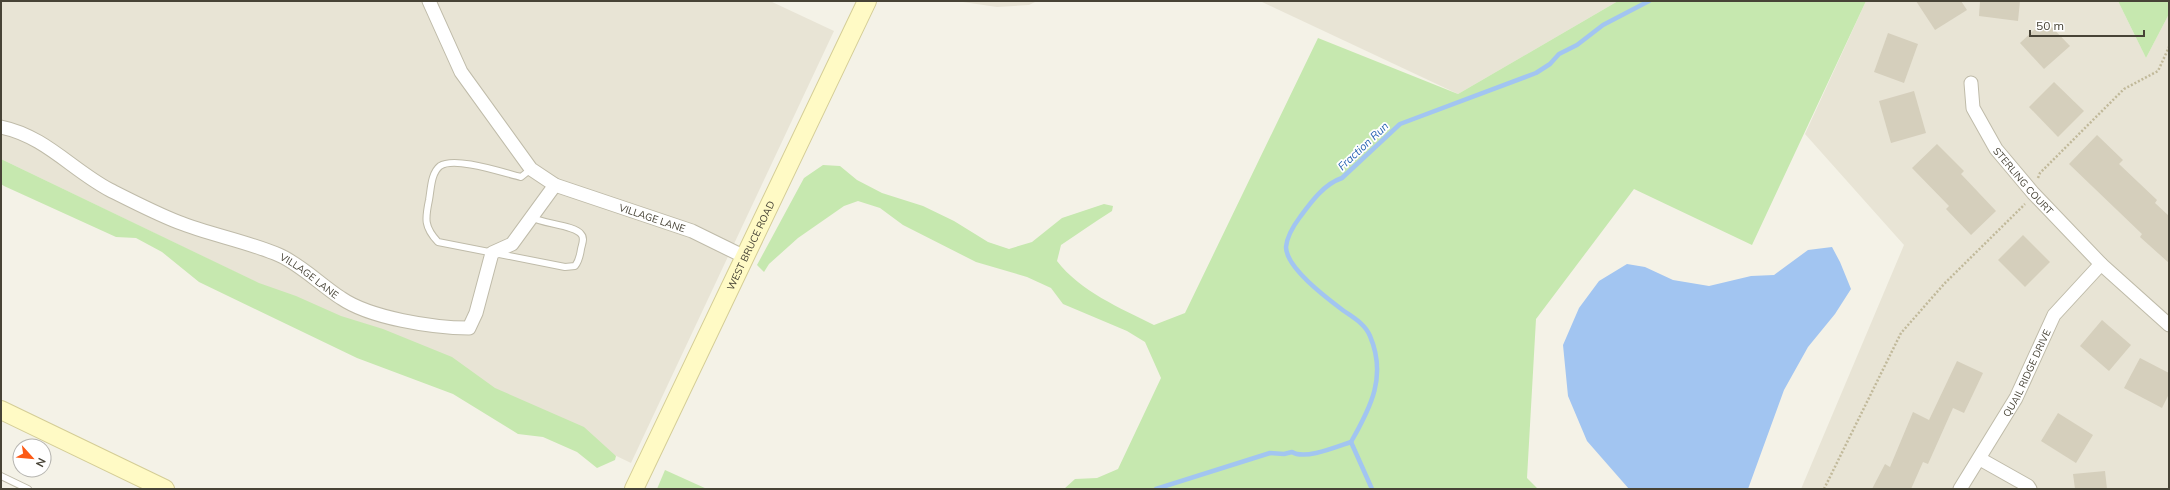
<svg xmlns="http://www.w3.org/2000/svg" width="2170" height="490" font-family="Mulish,sans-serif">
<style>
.residential{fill:#e8e4d5}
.green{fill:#c6e8af}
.water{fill:#a2c5f1}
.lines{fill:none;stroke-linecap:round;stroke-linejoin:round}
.stream{stroke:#a2c5f1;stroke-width:4.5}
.building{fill:#d5cfbc}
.lane-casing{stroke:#bfbba9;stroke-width:8}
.street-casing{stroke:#bfbba9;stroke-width:15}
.secondary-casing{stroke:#d4cd96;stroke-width:20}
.path{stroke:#c1b99a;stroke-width:2.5;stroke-dasharray:2 2;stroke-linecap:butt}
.lane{stroke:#fff;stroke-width:6}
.street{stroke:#fff;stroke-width:13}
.secondary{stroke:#fffac5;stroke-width:18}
.labels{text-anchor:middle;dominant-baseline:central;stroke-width:3.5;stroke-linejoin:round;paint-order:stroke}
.street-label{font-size:10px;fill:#474336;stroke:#fff}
.water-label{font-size:11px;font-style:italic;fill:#2d67b4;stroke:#fff}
</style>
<rect width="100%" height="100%" fill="#f4f2e7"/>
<g class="residential">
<polygon points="1,1 770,1 834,31 631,463 1,159"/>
<polygon points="956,1 1037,1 1029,5 997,7"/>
<polygon points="1260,1 1618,1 1458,94"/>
<polygon points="1866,1 2118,1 2146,58 2169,14 2169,489 1801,489 1904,245 1805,134"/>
</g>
<g class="green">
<path d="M 1618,1 L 1866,1 L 1752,245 L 1634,189 L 1536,319 L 1527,478 L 1538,489 L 1064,489 L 1075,479 L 1097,478 L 1118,469 L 1161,378 L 1145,342 L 1127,331 L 1063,304 L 1051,288 L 1027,277 L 976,262 L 903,225 L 880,208 L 858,201 L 844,206 L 798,238 L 769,264 L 764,272 L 757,265 L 804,178 L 823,165 L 840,166 L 857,180 L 882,193 L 923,206 L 954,221 L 988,242 L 1009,249 L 1032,242 L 1062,218 L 1104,204 L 1113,206 L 1112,211 C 1094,222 1078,234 1061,245 L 1057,261 C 1080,291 1120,308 1154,325 L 1185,313 L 1318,38 L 1458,94 Z"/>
<polygon points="2118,1 2169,1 2169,14 2146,58"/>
<polygon points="1,159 259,283 296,296 341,316 383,329 452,357 495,388 584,427 616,456 615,460 597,468 577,452 543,437 518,434 453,394 357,358 199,282 162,252 136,238 116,237 4,186 1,184"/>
<polygon points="665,470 707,489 657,489"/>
</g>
<polygon class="water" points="1832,247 1840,262 1851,289 1835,314 1808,347 1784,390 1748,489 1629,489 1587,441 1568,396 1563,345 1579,308 1599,281 1627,264 1645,267 1673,280 1709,286 1751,276 1774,275 1808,250"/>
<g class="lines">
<g class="stream">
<path d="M 1351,442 C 1371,407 1387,376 1370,336 C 1365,324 1354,318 1344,311 C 1328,299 1286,268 1286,247 C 1287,236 1294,225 1300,217 C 1311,202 1324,184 1342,178 L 1400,124 L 1536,73 L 1550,64 L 1559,54 L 1577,45 L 1603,25 L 1649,1"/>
<polyline points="1351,442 1372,489"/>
<path d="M 1156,489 L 1270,453 L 1284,454 L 1292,452 C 1305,460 1336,447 1351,442"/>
</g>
</g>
<g class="building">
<polygon points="1916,1 1961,1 1967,10 1935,30"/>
<polygon points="1980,1 2020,1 2018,21 1979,16"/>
<polygon points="2045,20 2070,46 2044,69 2020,43"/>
<polygon points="1888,33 1918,44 1904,83 1874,72"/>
<polygon points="2054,82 2084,111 2058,137 2029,107"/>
<polygon points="1914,91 1926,133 1891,143 1879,101"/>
<polygon points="2097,135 2123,160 2119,164 2157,200 2155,203 2169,216 2169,263 2140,237 2142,234 2069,164"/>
<polygon points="1937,144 1964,171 1961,174 1996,211 1971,235 1946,209 1949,206 1912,168"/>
<polygon points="2023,235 2050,262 2025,287 1998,260"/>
<polygon points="2102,320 2131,345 2109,371 2080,346"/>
<polygon points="2140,358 2169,373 2169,394 2162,408 2124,388"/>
<polygon points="1957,361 1983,373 1964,413 1953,408 1928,464 1923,462 1911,489 1872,489 1885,464 1890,467 1913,412 1929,420"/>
<polygon points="2058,413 2093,435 2076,463 2041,441"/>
<polygon points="2105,471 2107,489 2075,489 2073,474"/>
</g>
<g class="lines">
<g class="lane-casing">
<g id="lane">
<path d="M 531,217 C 543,224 574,225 581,234 C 585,238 582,244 581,249 C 580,256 579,261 575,266 L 565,267 L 438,242 C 424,227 425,219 429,200 C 431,189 431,173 440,166 C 455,156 504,173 521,177 L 531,169"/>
<polyline points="1,476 28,489"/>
</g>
</g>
<g class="street-casing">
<g id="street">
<path id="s1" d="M 429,1 L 461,72 L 531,169 L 555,185 L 692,231 L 745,257"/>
<path id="s2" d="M 1971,83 L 1973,108 L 1996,149 L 2033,193 L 2101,264 L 2169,325"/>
<path id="s3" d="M 1,127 C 45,136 72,170 110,190 C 132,201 155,213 178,222 C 211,235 246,241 279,255 C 300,264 321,285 341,298 C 370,318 433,328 469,328 L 476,313 L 492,253 L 512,244 L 555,185"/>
<polyline points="1980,459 2028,486 2030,489"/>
<path id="s4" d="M 1960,489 L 2016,398 L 2054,315 L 2101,264"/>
</g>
</g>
<g class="secondary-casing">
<g id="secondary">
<polyline points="1,410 165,489"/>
<path id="s5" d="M 634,489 L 867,1"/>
</g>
</g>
<g class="path">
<polyline points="2038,178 2040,173 2124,89 2158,71 2169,47"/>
<polyline points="1824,489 1901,333 1945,283 2025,204"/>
</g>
<use href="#lane" class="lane"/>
<use href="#street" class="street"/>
<use href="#secondary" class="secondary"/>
</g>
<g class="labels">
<g class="street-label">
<text stroke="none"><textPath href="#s2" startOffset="114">STERLING COURT</textPath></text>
<text stroke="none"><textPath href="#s1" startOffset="329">VILLAGE LANE</textPath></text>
<text stroke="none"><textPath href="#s5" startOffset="270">WEST BRUCE ROAD</textPath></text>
<text stroke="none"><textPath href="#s3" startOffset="345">VILLAGE LANE</textPath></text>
<text stroke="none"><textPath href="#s4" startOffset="134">QUAIL RIDGE DRIVE</textPath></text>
</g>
<g class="water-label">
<text transform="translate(1363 146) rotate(-43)">Fraction Run</text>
</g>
</g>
<rect width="2170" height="490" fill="none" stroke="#474336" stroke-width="4"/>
<g transform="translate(32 458) rotate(117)"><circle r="19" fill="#ffffff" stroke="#b5b4af"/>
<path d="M0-3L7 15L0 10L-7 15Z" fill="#fc5a15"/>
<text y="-6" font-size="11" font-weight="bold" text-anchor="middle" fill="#474336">N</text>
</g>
<path d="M2030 30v6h114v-6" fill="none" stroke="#474336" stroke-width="2"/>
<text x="2036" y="30" font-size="12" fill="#474336" stroke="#ffffff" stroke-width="3" paint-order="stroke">50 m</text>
</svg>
